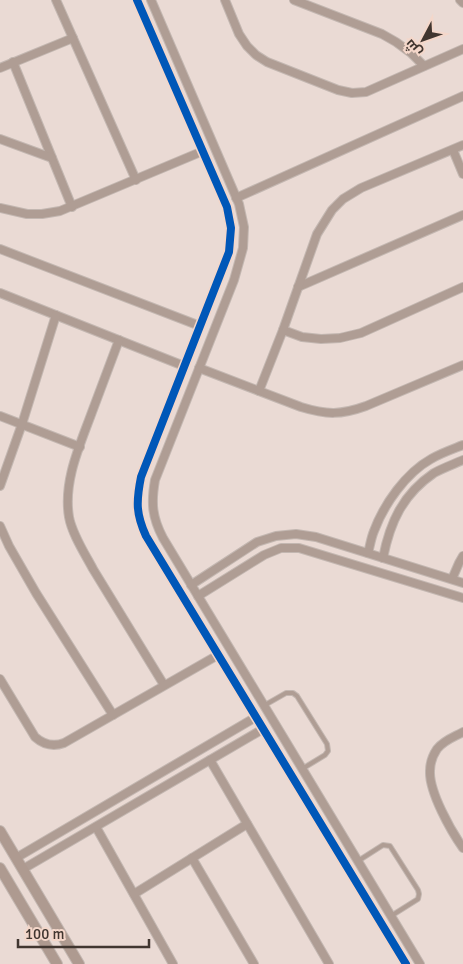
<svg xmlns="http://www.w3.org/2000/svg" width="463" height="964" font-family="Signika,Cairo,sans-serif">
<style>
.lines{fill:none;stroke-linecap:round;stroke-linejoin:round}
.lane-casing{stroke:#c3b7b1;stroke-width:6}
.street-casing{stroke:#c3b7b1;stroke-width:10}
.secondary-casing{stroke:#c3b7b1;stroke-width:12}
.lane{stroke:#af9d94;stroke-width:4}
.street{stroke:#af9d94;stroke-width:8}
.secondary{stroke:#ae9a90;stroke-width:10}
.cycleway-casing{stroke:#f4d7ca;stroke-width:11}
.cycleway{stroke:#0057b8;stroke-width:8}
</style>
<rect width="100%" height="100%" fill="#eadad4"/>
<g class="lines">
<g class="lane-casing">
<g id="lane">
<polyline points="265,705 286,693 293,693 297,696 327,744 328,751 325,755 302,769"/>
<polyline points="358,861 383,845 390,846 418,890 419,894 418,899 391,916"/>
</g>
</g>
<g class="street-casing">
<g id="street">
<polyline points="56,0 136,180"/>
<path d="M 137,0 L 227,207 L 231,228 L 229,252 L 141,477 C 136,502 136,514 146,536 L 406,964"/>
<path d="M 151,0 L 239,204 L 244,227 L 243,248 L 234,280 L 155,480 C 151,503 152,517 163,538 L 420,964"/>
<polyline points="225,0 239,34 247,46 256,55 267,62 338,90 352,93 366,92 463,49"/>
<polyline points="294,0 382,34 396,42 411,53 424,66"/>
<polyline points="460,0 463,3"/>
<polyline points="13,62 72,207"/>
<polyline points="0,68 73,38"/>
<polyline points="0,139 52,158"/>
<polyline points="453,150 463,174"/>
<polyline points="236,198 463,96"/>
<polyline points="0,208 27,214 42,214 60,211 203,151"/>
<polyline points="0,249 200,326"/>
<polyline points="298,287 463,215"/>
<polyline points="0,293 184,366"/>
<polyline points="283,330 302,337 321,339 340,338 361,333 463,287"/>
<path d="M 119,340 C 110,364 101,388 92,412 C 80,445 63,481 69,517 C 72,534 85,554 93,569 L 164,685"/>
<path d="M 199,368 L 301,407 C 327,415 341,415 366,406 L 463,365"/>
<polyline points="259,391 283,330 317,234 332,210 343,199 361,188 463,145"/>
<polyline points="0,416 80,447"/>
<polyline points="0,486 22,424 56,315"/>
<polyline points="0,526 9,546 36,593 113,715"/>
<path d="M 368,553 C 370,546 371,538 374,531 C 384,504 406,473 431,459 C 441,453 453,449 463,445"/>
<path d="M 383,558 C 390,522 403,494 434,473 C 443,468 454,464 463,460"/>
<polyline points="452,579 459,563 463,556"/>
<polyline points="191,585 257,542 276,536 296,534 316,537 463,583"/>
<polyline points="198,596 264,555 281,548 299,548 463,598"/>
<path d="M 0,679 L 35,737 C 44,745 53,747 64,743 L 218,655"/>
<path d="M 463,732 C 454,737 444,740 437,749 C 433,755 430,763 430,771 C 429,792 451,831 463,848"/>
<polyline points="210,760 329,964"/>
<polyline points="96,827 173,964"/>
<polyline points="16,858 256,717"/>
<polyline points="192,858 254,964"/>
<polyline points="23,869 263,729"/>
<polyline points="134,894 247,824"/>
</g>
</g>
<g class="secondary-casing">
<g id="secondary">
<polyline points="0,831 79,964"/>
<polyline points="0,868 57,964"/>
</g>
</g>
<use href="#lane" class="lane"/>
<use href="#street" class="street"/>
<use href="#secondary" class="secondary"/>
<g class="cycleway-casing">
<path id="cycleway" d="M 137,0 L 227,207 L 231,228 L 229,252 L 141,477 C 136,502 136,514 146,536 L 406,964"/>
</g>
<use href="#cycleway" class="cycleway"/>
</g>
<g transform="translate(423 40) rotate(229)" stroke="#f4d7ca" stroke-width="4" paint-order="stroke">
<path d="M0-4L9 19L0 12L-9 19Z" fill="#413630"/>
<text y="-8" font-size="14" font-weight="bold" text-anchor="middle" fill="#413630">ش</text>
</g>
<path d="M18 939v8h131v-8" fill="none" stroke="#413630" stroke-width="2.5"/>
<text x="25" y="939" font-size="15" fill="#413630" stroke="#f4d7ca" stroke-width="4" paint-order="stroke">100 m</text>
</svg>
